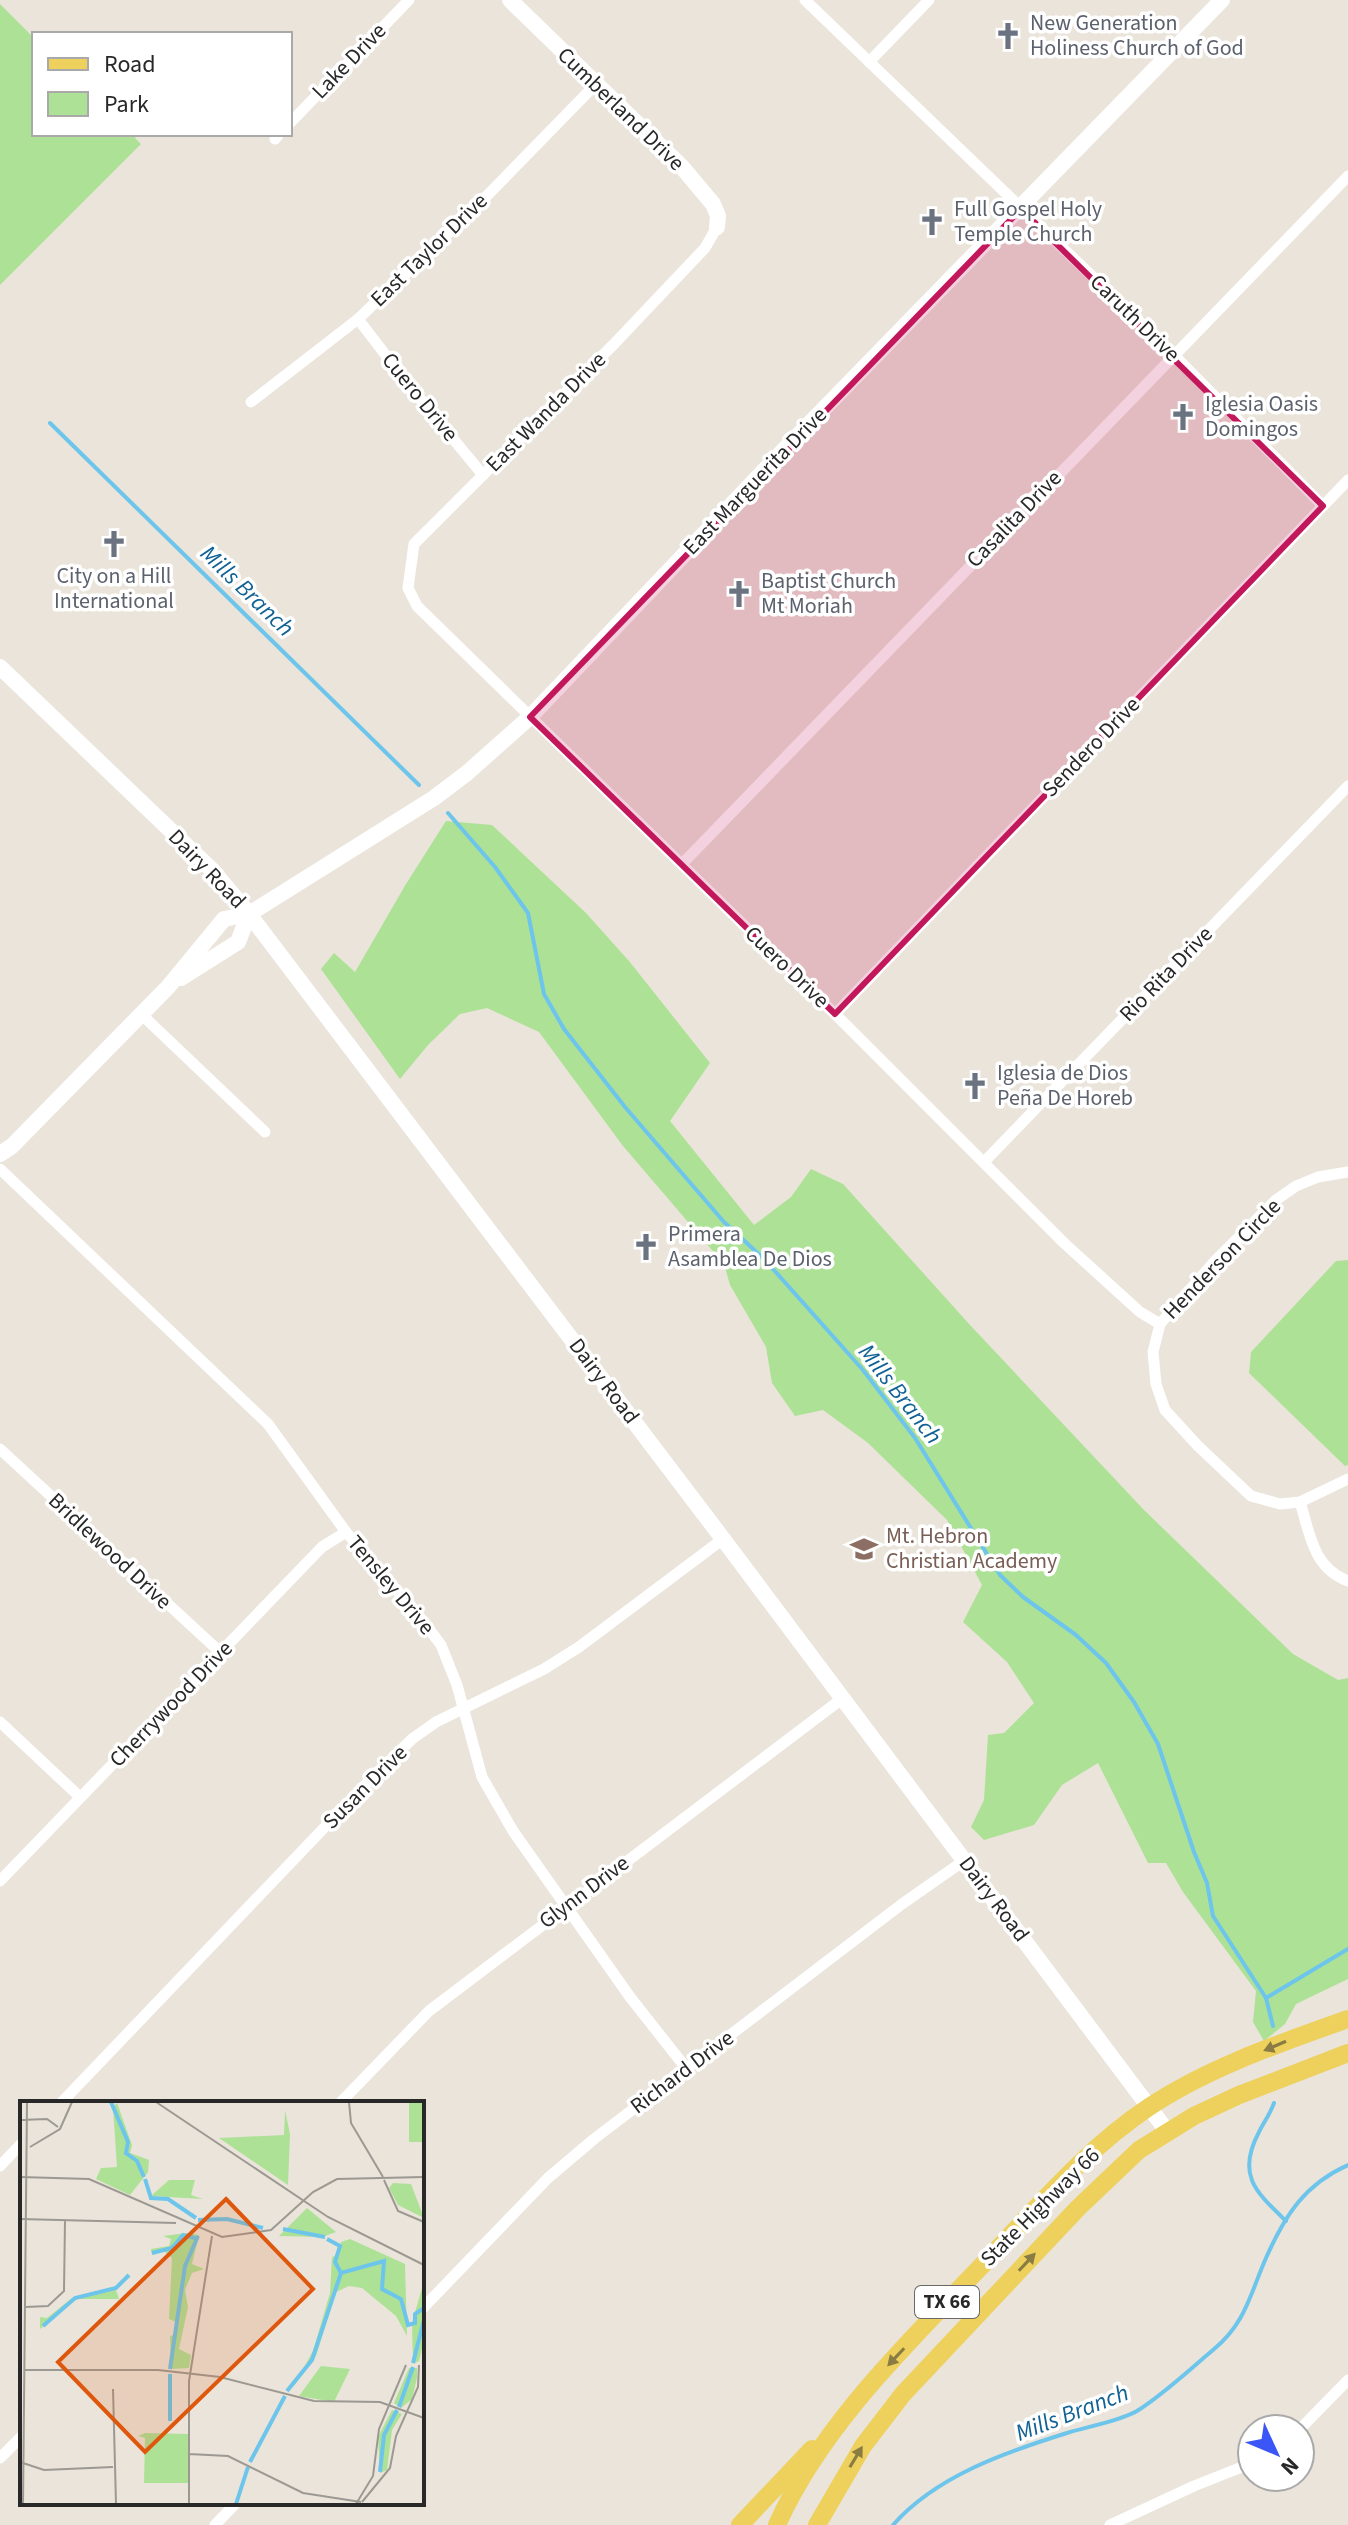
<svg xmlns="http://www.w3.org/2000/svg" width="1348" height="2525" font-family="'Source Sans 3',sans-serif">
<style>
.green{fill:#ade196}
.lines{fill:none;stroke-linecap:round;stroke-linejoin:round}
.stream{stroke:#6dc5ec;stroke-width:4}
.street{stroke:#fff;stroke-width:11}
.secondary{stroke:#fff;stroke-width:16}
.primary{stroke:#edd15c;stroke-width:18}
.oneway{fill:#8a7c42}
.marked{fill:#c2185b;fill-opacity:0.2;stroke:#c2185b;stroke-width:6;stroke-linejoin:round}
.labels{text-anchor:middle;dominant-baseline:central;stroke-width:7;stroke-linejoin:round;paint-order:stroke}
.shield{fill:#fff;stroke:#686868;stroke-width:2}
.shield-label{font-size:20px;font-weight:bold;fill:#282828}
.worship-label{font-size:22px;fill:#5b616d;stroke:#fff;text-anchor:start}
.street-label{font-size:22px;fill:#282828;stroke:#fff}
.education-label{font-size:22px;fill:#785e54;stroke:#fff;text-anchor:start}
.water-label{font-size:24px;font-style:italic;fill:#106194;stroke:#fff}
.inset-river{fill:none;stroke:#6dc5ec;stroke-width:4}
.inset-road{fill:none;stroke:#9c9993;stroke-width:2}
.view{fill:#de570d;fill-opacity:0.15;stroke:#de570d;stroke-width:4}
.inset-edge{fill:none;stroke:#282828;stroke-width:4}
</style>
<rect width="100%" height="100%" fill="#eae4da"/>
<g class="green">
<polygon points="0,4 34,38 34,134 139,134 135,138 141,144 0,285"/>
<polygon points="446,821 492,825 586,913 629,961 710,1063 670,1121 754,1225 791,1197 811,1169 843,1184 970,1325 1144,1510 1293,1654 1338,1680 1348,1678 1348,1979 1296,2004 1285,2024 1264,2041 1253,2022 1256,1991 1183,1892 1166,1863 1148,1863 1098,1763 1062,1785 1034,1825 984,1840 971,1827 984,1800 988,1735 1004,1733 1034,1703 1007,1662 963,1622 982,1585 947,1520 868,1443 823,1410 795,1416 772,1383 766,1347 730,1285 724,1264 623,1146 539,1032 487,1008 460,1014 428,1045 400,1079 321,969 334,953 355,972 406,884"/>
<polygon points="1348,1260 1348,1465 1345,1466 1249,1373 1251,1352 1336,1261"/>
</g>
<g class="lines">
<g class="stream">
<polyline points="50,423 419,785"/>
<polyline points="448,813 495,867 528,913 544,994 564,1029 625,1107 724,1222 765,1260 863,1370 915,1438 1000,1575 1023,1597 1076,1635 1106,1663 1134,1702 1158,1744 1194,1852 1207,1883 1213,1916 1266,1998 1273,2026"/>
<polyline points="1266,1998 1348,1949"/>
<path d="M 1274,2103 C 1270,2114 1264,2122 1259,2132 C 1236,2175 1256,2192 1286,2221"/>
<path d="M 893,2525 C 936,2476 1006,2452 1067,2433 C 1089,2426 1117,2422 1137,2411 C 1164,2394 1189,2370 1213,2350 C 1246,2323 1250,2294 1266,2258 C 1285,2215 1305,2184 1348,2165"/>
</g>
<g class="street">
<polyline points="805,0 1174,355 1323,506"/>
<polyline points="869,62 929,0"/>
<polyline points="290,123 409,0"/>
<polyline points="275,139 279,134"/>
<polyline points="717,227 705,248 614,344 414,544 408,588 417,606 835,1014 1064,1243 1140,1312 1160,1324"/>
<polyline points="358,319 411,388 483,475"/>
<polyline points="251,402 358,319 474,209 595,85"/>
<polyline points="682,864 1348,176"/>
<polyline points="140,1013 265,1132"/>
<polyline points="835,1014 1348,480"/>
<polyline points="984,1162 1348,786"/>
<polyline points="0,1169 268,1424 346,1532 424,1622 441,1645 457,1685 482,1777 513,1831 630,1997 686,2068"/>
<polyline points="1348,1172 1318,1177 1296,1186 1276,1200 1214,1262 1160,1324 1153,1352 1156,1384 1165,1410 1198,1446 1251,1496 1280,1504 1300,1502 1348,1479"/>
<polyline points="0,1449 220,1652"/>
<path d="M 1300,1502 C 1310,1534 1313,1568 1348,1581"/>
<polyline points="0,1722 80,1797"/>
<polyline points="0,1881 322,1547 346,1532"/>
<polyline points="61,2103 366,1784 412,1739 436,1722 544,1669 579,1647 723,1539"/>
<polyline points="340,2103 429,2011 843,1698"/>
<polyline points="0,2166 22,2143"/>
<polyline points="422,2309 548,2178 594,2139 902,1904 965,1860"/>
<polyline points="1300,2429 1348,2380"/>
<polyline points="0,2458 22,2436"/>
<polyline points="215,2525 236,2503"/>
<polyline points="1110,2525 1194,2486 1252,2463"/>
</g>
<g class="secondary">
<polyline points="510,0 682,167 713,204 718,216 717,227"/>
<polyline points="0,667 212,870 249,914 723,1539 1167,2131"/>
<polyline points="181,978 238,942 249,914"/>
<polyline points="0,1154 12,1146 168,987 224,919 249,914 434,798 467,773 530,717 776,458 1222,0"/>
</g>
<g class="primary">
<polyline points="740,2525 812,2449"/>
<path d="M 777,2525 C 822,2423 915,2336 991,2256 C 1040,2204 1089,2147 1149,2107 C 1209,2067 1281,2043 1348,2019"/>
<polyline points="817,2525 863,2446 903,2394 1078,2208 1139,2150 1194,2116 1239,2095 1348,2053"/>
</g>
</g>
<defs><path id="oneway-solid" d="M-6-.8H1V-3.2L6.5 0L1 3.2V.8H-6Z" transform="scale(2)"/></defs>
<g class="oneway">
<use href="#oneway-solid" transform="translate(1275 2046) rotate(157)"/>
<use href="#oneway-solid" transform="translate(1027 2262) rotate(-47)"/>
<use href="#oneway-solid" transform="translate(896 2357) rotate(133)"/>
<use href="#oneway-solid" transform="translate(856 2457) rotate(-59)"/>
</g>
<path class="marked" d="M 1021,209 L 1323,506 L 835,1014 L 530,717 Z"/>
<defs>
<g id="church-bare" transform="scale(2.16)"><path d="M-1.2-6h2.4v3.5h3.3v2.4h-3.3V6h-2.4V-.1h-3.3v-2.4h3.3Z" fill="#6b7280" stroke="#fff" stroke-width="2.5" paint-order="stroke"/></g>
<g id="school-bare" transform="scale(2.16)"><path d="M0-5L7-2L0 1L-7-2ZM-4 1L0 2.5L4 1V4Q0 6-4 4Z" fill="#8d6e63" stroke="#fff" stroke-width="2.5" paint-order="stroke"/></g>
</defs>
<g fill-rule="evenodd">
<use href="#church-bare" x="1008" y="36"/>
<use href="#church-bare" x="932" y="222"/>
<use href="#church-bare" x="1183" y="417"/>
<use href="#church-bare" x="114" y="544"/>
<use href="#church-bare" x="739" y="594"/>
<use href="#church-bare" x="975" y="1086"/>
<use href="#church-bare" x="646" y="1247"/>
<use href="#school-bare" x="864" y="1549"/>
</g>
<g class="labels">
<rect class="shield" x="915" y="2286" width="64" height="32" rx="6"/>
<g class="shield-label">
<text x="947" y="2302">TX 66</text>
</g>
<g class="worship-label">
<text x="1030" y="23">New Generation<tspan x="1030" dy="25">Holiness Church of God</tspan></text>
<text x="954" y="209">Full Gospel Holy<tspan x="954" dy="25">Temple Church</tspan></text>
<text x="1205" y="404">Iglesia Oasis<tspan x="1205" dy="25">Domingos</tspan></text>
<text x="114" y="576" text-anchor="middle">City on a Hill<tspan x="114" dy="25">International</tspan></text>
<text x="761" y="581">Baptist Church<tspan x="761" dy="25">Mt Moriah</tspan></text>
<text x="997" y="1073">Iglesia de Dios<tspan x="997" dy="25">Peña De Horeb</tspan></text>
<text x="668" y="1234">Primera<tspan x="668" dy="25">Asamblea De Dios</tspan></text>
</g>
<g class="street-label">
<text transform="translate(349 61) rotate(-46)">Lake Drive</text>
<text transform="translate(621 109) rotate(44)">Cumberland Drive</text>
<text transform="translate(429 250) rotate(-44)">East Taylor Drive</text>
<text transform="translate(1135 318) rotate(44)">Caruth Drive</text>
<text transform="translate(420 397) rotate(51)">Cuero Drive</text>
<text transform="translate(546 412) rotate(-45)">East Wanda Drive</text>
<text transform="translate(755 481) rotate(-46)">East Marguerita Drive</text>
<text transform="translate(1014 519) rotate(-46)">Casalita Drive</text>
<text transform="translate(1091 747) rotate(-46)">Sendero Drive</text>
<text transform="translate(207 869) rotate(46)">Dairy Road</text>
<text transform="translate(787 967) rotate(44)">Cuero Drive</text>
<text transform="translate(1166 974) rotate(-46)">Rio Rita Drive</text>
<text transform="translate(1222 1259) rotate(-46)">Henderson Circle</text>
<text transform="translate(604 1381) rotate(53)">Dairy Road</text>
<text transform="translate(110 1551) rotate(43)">Bridlewood Drive</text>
<text transform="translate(391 1585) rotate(50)">Tensley Drive</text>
<text transform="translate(171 1704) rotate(-46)">Cherrywood Drive</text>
<text transform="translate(365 1787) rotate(-45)">Susan Drive</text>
<text transform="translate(584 1892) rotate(-37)">Glynn Drive</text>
<text transform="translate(994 1899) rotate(53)">Dairy Road</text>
<text transform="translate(682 2072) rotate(-37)">Richard Drive</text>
<text transform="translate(1040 2207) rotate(-45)">State Highway 66</text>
</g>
<g class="education-label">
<text x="886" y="1536">Mt. Hebron<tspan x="886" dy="25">Christian Academy</tspan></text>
</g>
<g class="water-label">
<text transform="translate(247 591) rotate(44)">Mills Branch</text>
<text transform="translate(900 1394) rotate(52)">Mills Branch</text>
<text transform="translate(1072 2413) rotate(-21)">Mills Branch</text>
</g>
</g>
<g transform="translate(20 2101)">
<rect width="404" height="404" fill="#eae4da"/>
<path d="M 389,1 L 404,1 L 404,41 L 389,41 ZM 97,2 L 112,44 L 110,52 L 129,59 L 128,71 L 110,94 L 76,78 L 81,67 L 97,66 L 93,6 ZM 265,9 L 270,33 L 268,84 L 199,37 L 264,34 ZM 149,79 L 175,79 L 171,94 L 183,98 L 131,95 ZM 373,82 L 391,83 L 404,117 L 378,104 L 369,87 ZM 287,107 L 316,131 L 302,136 L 259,135 ZM 167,132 L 179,134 L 172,163 L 184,168 L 172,172 L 165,189 L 168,206 L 159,248 L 171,254 L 169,267 L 151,268 L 150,235 L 156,233 L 158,222 L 149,218 L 152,157 L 143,149 L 132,154 L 131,148 L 149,145 L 151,138 L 143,135 ZM 330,138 L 385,163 L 387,235 L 376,215 L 342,187 L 329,185 L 316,191 L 296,255 L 273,286 L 293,250 L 310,192 L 312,156 L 319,153 L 321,141 ZM 404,180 L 404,239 L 399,260 L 393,263 L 392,222 ZM 95,186 L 99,198 L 57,198 L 20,228 L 20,216 L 27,217 L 52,197 ZM 301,265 L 330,268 L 314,301 L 279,295 ZM 389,267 L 397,267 L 397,277 L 392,298 L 381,307 L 374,302 ZM 372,309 L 382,313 L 372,329 L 367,369 L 360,372 L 358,336 ZM 125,332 L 168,333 L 168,382 L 124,382 L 125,337 L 118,335 Z" fill="#ade196"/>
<path class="inset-river" d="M 91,1 L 108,41 L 106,52 L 117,60 L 124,76M 125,78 L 131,97 L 148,98 L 176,117M 178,119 L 207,118 L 243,127M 263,128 L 305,136M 307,138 L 320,145 L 315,161 L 321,172 L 364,160 L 362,188 L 381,198 L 388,224 L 395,222 L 395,213 L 404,207M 132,152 L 152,147 L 163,134 L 175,137M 23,225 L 55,197 L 96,187 L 109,174M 393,262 L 404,219M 150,268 L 165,165 L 178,135M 267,290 L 292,259 L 321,172M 379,306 L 393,266M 150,320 L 150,273M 230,361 L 265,295M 360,371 L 364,334 L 377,309M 216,403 L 228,366"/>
<path class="inset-road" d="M 136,1 L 308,116 L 404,164M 329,1 L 331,22 L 363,76M 0,19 L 27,18 L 38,26M 10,46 L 40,28 L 52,1M 0,76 L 69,78 L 202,136 L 251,129 L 293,91 L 317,78 L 404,76M 364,79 L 378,110 L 404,121M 0,118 L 156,122M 6,206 L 28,205 L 44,190 L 45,120M 4,269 L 138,269 L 200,276 L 294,300 L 360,301 L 404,317M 93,288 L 96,403M 169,353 L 208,355 L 283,392 L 341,401M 0,361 L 24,369 L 93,366M 342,401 L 370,367 L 376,335 L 398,286 L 399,264M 3,403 L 7,1M 169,403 L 169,280 L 192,135M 336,403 L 353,375 L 359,328 L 386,264"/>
<path class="view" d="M 206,98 L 293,188 L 125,351 L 38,261 Z"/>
<rect width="404" height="404" class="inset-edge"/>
</g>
<rect x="32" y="32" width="260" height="104" fill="#ffffff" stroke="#a9a9a9" stroke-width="2"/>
<rect x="48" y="58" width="40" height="12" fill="#edd15c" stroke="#a9a9a9" stroke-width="2"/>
<text x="104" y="72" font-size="24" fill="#282828">Road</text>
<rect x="48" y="92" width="40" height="24" fill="#ade196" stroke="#a9a9a9" stroke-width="2"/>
<text x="104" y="112" font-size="24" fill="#282828">Park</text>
<g transform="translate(1276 2453) rotate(134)"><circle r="38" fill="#ffffff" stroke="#a9a9a9" stroke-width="2"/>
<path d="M0-6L14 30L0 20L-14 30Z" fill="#3b56f6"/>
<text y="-12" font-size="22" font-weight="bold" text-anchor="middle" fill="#282828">N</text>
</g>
</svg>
